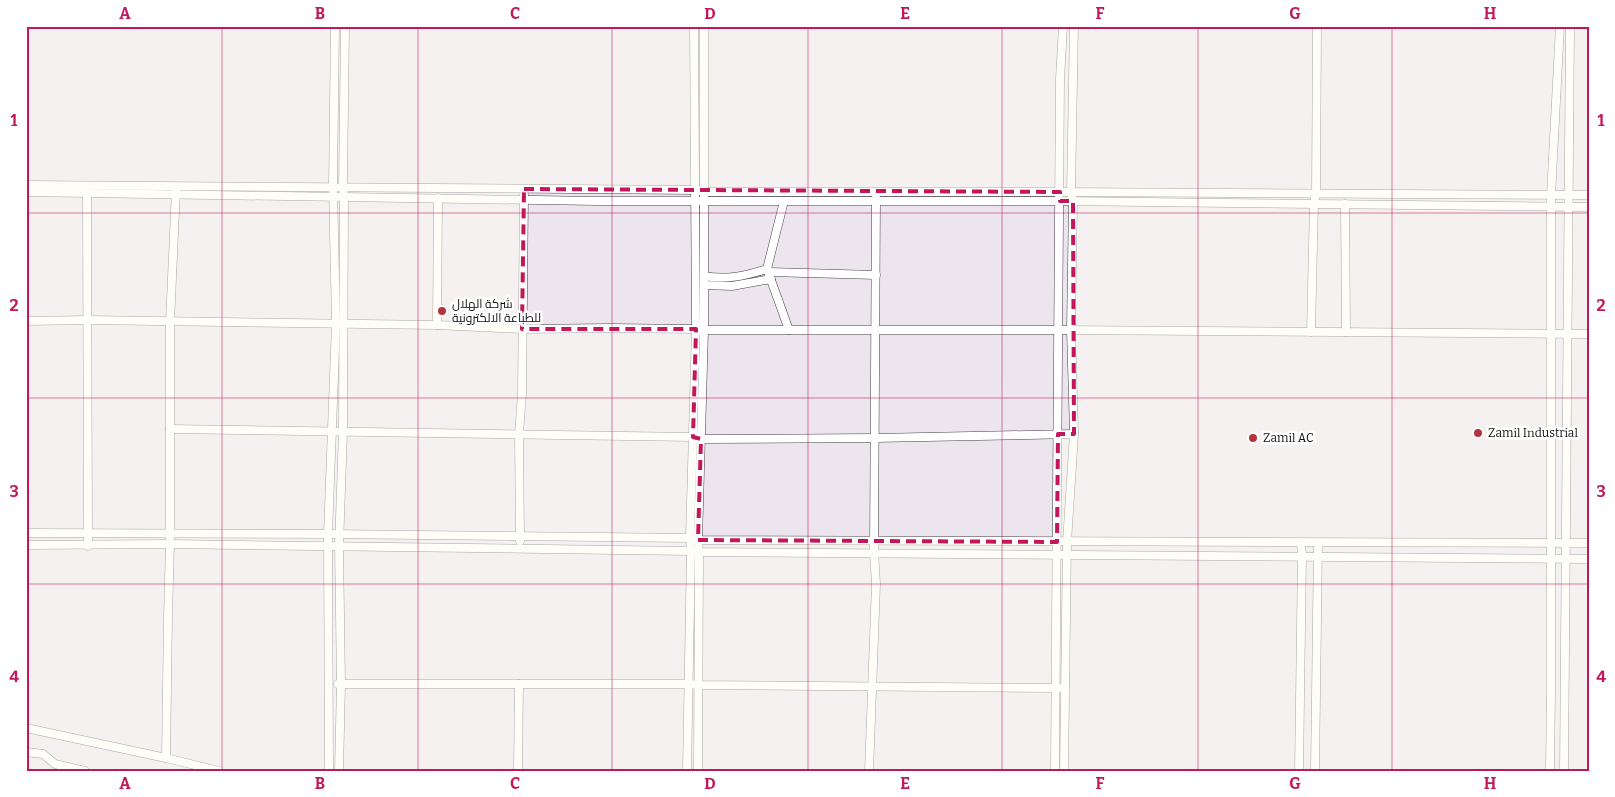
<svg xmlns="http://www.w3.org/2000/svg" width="1615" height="797" font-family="Bitter,Cairo,serif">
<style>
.industrial{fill:#ece5ed}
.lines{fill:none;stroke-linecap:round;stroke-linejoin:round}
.minor-casing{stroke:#424242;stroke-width:9}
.minor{stroke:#fff;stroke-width:8}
.marked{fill:none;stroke:#c2185b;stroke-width:4;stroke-dasharray:10 6;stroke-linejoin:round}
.grid{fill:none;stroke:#c2185b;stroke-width:1;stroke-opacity:0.55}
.poi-dot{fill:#b3343e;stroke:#fff;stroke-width:2}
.labels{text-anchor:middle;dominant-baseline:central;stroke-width:5;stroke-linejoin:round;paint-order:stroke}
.poi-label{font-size:12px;fill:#0f0f0f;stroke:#fff;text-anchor:start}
.neatline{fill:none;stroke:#c2185b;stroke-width:2}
.grid-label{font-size:16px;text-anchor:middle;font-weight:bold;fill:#c2185b}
</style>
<rect width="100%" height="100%" fill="#fefbf3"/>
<rect class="industrial" x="26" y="26" width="1563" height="745"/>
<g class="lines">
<g class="minor-casing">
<g id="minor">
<polyline points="26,185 696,190 704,192 1060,192 1589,195"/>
<polyline points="26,192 596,201 1060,201 1589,207"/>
<polyline points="87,194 88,546"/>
<polyline points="784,201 767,269 789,330"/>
<polyline points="1345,204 1346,332"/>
<polyline points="769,272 876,275"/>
<path d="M 704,276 C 727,280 745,276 767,269"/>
<polyline points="704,285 732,286 771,279"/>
<polyline points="26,321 88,320 437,325 522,329 610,328 696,329 704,330 1059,330 1589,334"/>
<polyline points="437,325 438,198"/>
<polyline points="1311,332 1314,203 1316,193 1317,26"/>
<polyline points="170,429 693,437 701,439 875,438 1074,434"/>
<polyline points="26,533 328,534 690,538 698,540 1589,543"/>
<polyline points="520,541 519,434 522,394 524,195"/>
<polyline points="26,545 170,544 691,551 699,552 1589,559"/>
<polyline points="338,684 690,684 698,685 1059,688"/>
<polyline points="26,728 166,758 219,771"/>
<polyline points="26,752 43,754 55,764 85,771"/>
<polyline points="166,758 168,616 170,544 170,322 176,189"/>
<polyline points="329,771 328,534 336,323 333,186 335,26"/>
<polyline points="339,771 341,684 339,546 343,432 344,196 343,186 345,26"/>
<polyline points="518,771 519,684"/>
<polyline points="687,771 691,551 690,538 696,329 694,26"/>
<polyline points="698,771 699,552 698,540 704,330 704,26"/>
<polyline points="869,771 876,584 874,552 876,198"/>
<polyline points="1055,771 1060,79 1063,26"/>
<polyline points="1064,771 1067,542 1074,434 1071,330 1073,201 1071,192 1074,26"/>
<polyline points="1299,771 1302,556 1301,543"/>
<polyline points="1315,771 1318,543"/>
<polyline points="1550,771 1551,690 1551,195 1560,26"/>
<polyline points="1564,771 1570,26"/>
</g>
</g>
<use href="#minor" class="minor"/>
</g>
<path d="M0 0H1615V797H0ZM 524,189 L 1060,192 L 1060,201 L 1073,201 L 1074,434 L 1058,434 L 1057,542 L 698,540 L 701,439 L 693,437 L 696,329 L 522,329 Z" fill="#fefbf3" fill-opacity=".55" fill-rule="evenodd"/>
<path class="marked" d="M 524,189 L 1060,192 L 1060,201 L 1073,201 L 1074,434 L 1058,434 L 1057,542 L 698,540 L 701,439 L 693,437 L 696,329 L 522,329 Z"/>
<path class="grid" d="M 222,26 L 222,771M 418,26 L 418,771M 612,26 L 612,771M 808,26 L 808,771M 1002,26 L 1002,771M 1198,26 L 1198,771M 1392,26 L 1392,771M 26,213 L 1589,213M 26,398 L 1589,398M 26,584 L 1589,584"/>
<g class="poi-dot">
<circle cx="442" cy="311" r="5"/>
<circle cx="1478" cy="433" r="5"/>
<circle cx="1253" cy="438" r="5"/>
</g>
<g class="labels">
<g class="poi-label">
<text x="452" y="304">شركة الهلال<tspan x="452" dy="14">للطباعة الالكترونية</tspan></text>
<text x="1488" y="433">Zamil Industrial</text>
<text x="1263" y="438">Zamil AC</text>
</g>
</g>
<rect width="1615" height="797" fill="none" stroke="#ffffff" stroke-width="55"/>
<rect x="28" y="28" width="1560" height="742" class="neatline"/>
<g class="grid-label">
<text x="125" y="19">A</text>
<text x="320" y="19">B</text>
<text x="515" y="19">C</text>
<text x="710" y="19">D</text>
<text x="905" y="19">E</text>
<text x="1100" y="19">F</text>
<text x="1295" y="19">G</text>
<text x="1490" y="19">H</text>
<text x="14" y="126">1</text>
<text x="1601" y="126">1</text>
<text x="14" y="311">2</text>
<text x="1601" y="311">2</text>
<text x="14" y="497">3</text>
<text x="1601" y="497">3</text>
<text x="14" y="682">4</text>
<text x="1601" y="682">4</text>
<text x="125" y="789">A</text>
<text x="320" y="789">B</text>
<text x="515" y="789">C</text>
<text x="710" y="789">D</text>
<text x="905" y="789">E</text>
<text x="1100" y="789">F</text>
<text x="1295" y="789">G</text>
<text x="1490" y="789">H</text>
</g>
</svg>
